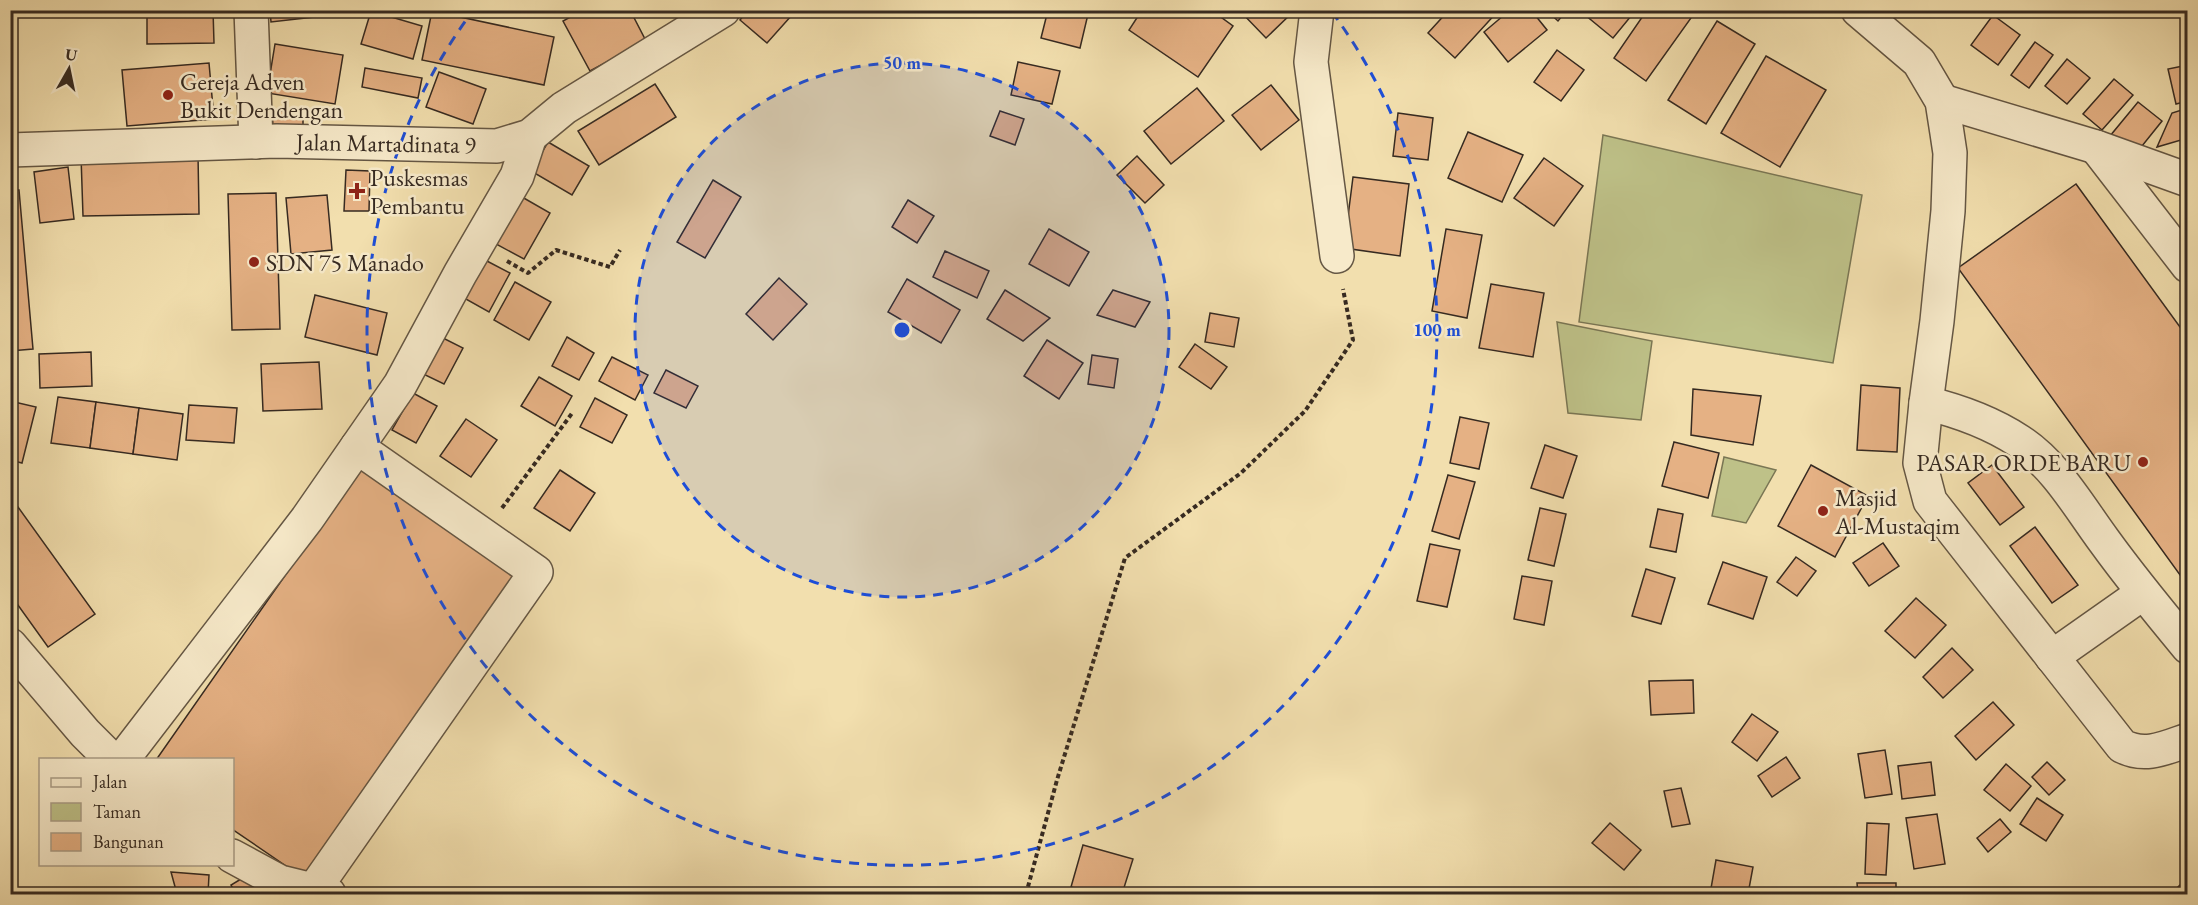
<svg xmlns="http://www.w3.org/2000/svg" width="2198" height="905" font-family="'EB Garamond',serif">
<style>
.green{fill:#bec188;stroke:#7a7654;stroke-width:1.5}
.building{fill:#e5b184;stroke:#362a21;stroke-width:1.5}
.lines{fill:none;stroke-linecap:round;stroke-linejoin:round}
.minor-casing{stroke:#655744;stroke-width:36}
.path{stroke:#362a21;stroke-width:4;stroke-dasharray:4.5 3;stroke-linecap:butt}
.minor{stroke:#f7eaca;stroke-width:33}
.ring{fill:none;stroke:#1d4ed8;stroke-width:3;stroke-dasharray:10 8}
.poi-dot{fill:#8f2418;stroke:#f7eaca;stroke-width:2}
.labels{text-anchor:middle;dominant-baseline:central;stroke-width:5;stroke-linejoin:round;paint-order:stroke}
.poi-label{font-size:24px;fill:#362a21;stroke:#f7eaca;text-anchor:start}
.street-label{font-size:24px;fill:#362a21;stroke:#f7eaca}
.centre{fill:#1d4ed8;stroke:#f7eaca;stroke-width:3}
.ring-label{font-size:18px;text-anchor:middle;font-weight:bold;fill:#1d4ed8;stroke:#f7eaca;stroke-width:5;stroke-linejoin:round;paint-order:stroke}
</style>
<rect width="100%" height="100%" fill="#f2dfae"/>
<filter id="stains"><feTurbulence type="fractalNoise" baseFrequency=".00333" numOctaves="4"/><feColorMatrix values="0 0 0 0 .2 0 0 0 0 .09 0 0 0 0 .02 0 0 0 .5 -.17"/></filter>
<radialGradient id="worn" r=".72"><stop offset=".6" stop-color="#630" stop-opacity="0"/><stop offset="1" stop-color="#630" stop-opacity=".3"/></radialGradient>
<g class="green">
<polygon points="1603,135 1862,195 1833,363 1579,322"/>
<polygon points="1557,322 1652,341 1641,420 1568,413"/>
<polygon points="1724,457 1776,470 1746,523 1712,516"/>
</g>
<g class="building">
<polygon points="147,10 213,10 214,43 147,44"/>
<polygon points="270,10 313,10 314,17 271,22"/>
<polygon points="583,10 630,10 646,41 590,71 563,21"/>
<polygon points="748,10 787,10 792,15 767,43 740,20"/>
<polygon points="1048,10 1089,10 1080,48 1041,38"/>
<polygon points="1142,10 1211,10 1233,26 1198,77 1129,30"/>
<polygon points="1239,10 1295,10 1266,38"/>
<polygon points="1449,10 1499,10 1455,58 1428,33"/>
<polygon points="1510,10 1531,10 1547,30 1508,62 1484,32"/>
<polygon points="1546,10 1567,10 1558,21"/>
<polygon points="1579,10 1636,10 1613,38"/>
<polygon points="1647,10 1680,10 1691,18 1646,81 1614,58"/>
<polygon points="371,11 422,26 413,59 361,44"/>
<polygon points="432,11 554,37 544,85 422,60"/>
<polygon points="1993,15 2020,35 1998,65 1971,45"/>
<polygon points="1717,21 1755,44 1706,124 1668,100"/>
<polygon points="2035,42 2053,55 2029,88 2011,75"/>
<polygon points="275,44 343,55 335,104 267,93"/>
<polygon points="1557,50 1584,70 1561,101 1534,82"/>
<polygon points="1766,56 1826,90 1780,167 1721,133"/>
<polygon points="2067,59 2090,78 2067,104 2045,86"/>
<polygon points="1018,62 1060,71 1052,104 1011,95"/>
<polygon points="209,63 214,119 127,126 122,70"/>
<polygon points="2188,65 2188,101 2176,104 2168,69"/>
<polygon points="365,68 422,78 418,98 362,87"/>
<polygon points="439,72 486,89 473,124 426,107"/>
<polygon points="2114,79 2133,95 2102,130 2083,114"/>
<polygon points="655,84 676,117 599,165 578,131"/>
<polygon points="1271,85 1299,120 1261,150 1232,115"/>
<polygon points="1197,88 1224,121 1171,164 1144,131"/>
<polygon points="2138,102 2162,121 2134,156 2110,136"/>
<polygon points="2188,108 2188,138 2157,147 2172,113"/>
<polygon points="272,111 303,111 303,129 273,129"/>
<polygon points="1000,111 1024,119 1015,145 990,136"/>
<polygon points="1398,113 1433,118 1428,160 1393,156"/>
<polygon points="1468,132 1523,155 1502,202 1448,178"/>
<polygon points="548,142 589,166 572,195 531,171"/>
<polygon points="198,154 199,214 83,216 81,156"/>
<polygon points="1137,156 1164,185 1145,203 1117,175"/>
<polygon points="1544,158 1583,186 1554,226 1514,198"/>
<polygon points="68,167 74,219 40,223 34,172"/>
<polygon points="346,170 370,171 369,211 344,211"/>
<polygon points="1353,177 1409,184 1400,256 1344,248"/>
<polygon points="713,180 741,197 705,258 677,242"/>
<polygon points="2076,184 2188,338 2188,586 1958,268"/>
<polygon points="10,190 19,190 33,349 10,351"/>
<polygon points="276,193 280,329 232,330 228,194"/>
<polygon points="327,195 332,250 291,254 286,198"/>
<polygon points="522,197 550,213 524,259 496,244"/>
<polygon points="908,200 934,216 917,243 892,227"/>
<polygon points="1049,229 1089,252 1069,286 1029,264"/>
<polygon points="1446,229 1482,235 1467,318 1432,311"/>
<polygon points="945,251 989,271 977,298 933,277"/>
<polygon points="485,260 510,273 489,312 464,298"/>
<polygon points="779,278 807,304 773,340 746,314"/>
<polygon points="907,279 960,310 941,343 888,312"/>
<polygon points="515,282 551,302 529,340 494,320"/>
<polygon points="1491,284 1544,293 1533,357 1479,348"/>
<polygon points="1005,290 1050,318 1023,341 987,319"/>
<polygon points="1113,290 1150,302 1135,327 1097,315"/>
<polygon points="315,295 387,313 377,355 305,337"/>
<polygon points="1210,313 1239,318 1234,347 1205,342"/>
<polygon points="437,335 463,348 444,384 419,372"/>
<polygon points="567,337 594,353 579,380 552,366"/>
<polygon points="1047,340 1083,363 1059,399 1024,376"/>
<polygon points="1195,344 1227,367 1211,389 1179,367"/>
<polygon points="91,352 92,386 40,388 39,354"/>
<polygon points="1092,355 1118,359 1114,388 1088,384"/>
<polygon points="612,357 648,375 635,400 599,381"/>
<polygon points="319,362 322,409 263,411 261,364"/>
<polygon points="666,370 698,386 686,408 654,393"/>
<polygon points="539,377 572,396 555,426 521,406"/>
<polygon points="1861,385 1900,388 1897,452 1857,450"/>
<polygon points="1693,389 1761,396 1753,445 1691,435"/>
<polygon points="413,393 437,406 416,443 392,430"/>
<polygon points="58,397 96,402 90,448 51,443"/>
<polygon points="595,398 627,415 612,443 580,427"/>
<polygon points="10,401 36,407 22,463 10,460"/>
<polygon points="96,402 139,408 133,454 90,448"/>
<polygon points="189,405 237,408 234,443 186,440"/>
<polygon points="139,408 183,414 177,460 133,454"/>
<polygon points="1460,417 1489,423 1479,469 1450,463"/>
<polygon points="466,419 497,440 471,477 440,456"/>
<polygon points="1674,442 1719,453 1708,498 1662,486"/>
<polygon points="1545,445 1577,456 1563,498 1531,488"/>
<polygon points="363,464 523,575 308,881 232,829 232,760 156,760"/>
<polygon points="1811,465 1868,496 1835,557 1778,526"/>
<polygon points="1992,465 2024,507 2000,525 1968,483"/>
<polygon points="560,470 595,493 570,531 534,508"/>
<polygon points="1448,475 1475,482 1459,539 1432,531"/>
<polygon points="18,507 95,614 48,647 10,594 10,512"/>
<polygon points="1540,508 1566,514 1554,566 1528,560"/>
<polygon points="1658,509 1683,514 1676,552 1650,547"/>
<polygon points="2035,527 2078,585 2052,603 2010,546"/>
<polygon points="1883,543 1899,566 1869,586 1853,563"/>
<polygon points="1430,544 1460,550 1447,607 1417,601"/>
<polygon points="1796,557 1816,571 1797,596 1777,582"/>
<polygon points="1723,562 1767,577 1753,619 1708,604"/>
<polygon points="1646,569 1675,578 1661,624 1632,616"/>
<polygon points="1522,576 1552,581 1544,625 1514,619"/>
<polygon points="1916,598 1946,625 1915,658 1885,631"/>
<polygon points="1952,648 1973,670 1943,698 1923,677"/>
<polygon points="1693,680 1694,713 1651,715 1649,681"/>
<polygon points="1993,702 2014,725 1976,760 1955,736"/>
<polygon points="1752,714 1778,732 1757,761 1732,742"/>
<polygon points="1885,750 1892,794 1865,798 1858,754"/>
<polygon points="1786,757 1800,778 1772,797 1758,776"/>
<polygon points="1931,762 1935,795 1902,799 1898,766"/>
<polygon points="2047,762 2065,780 2049,795 2032,777"/>
<polygon points="2006,764 2031,786 2010,811 1984,790"/>
<polygon points="1681,788 1690,824 1672,827 1664,791"/>
<polygon points="2037,798 2063,815 2046,841 2020,824"/>
<polygon points="1937,814 1945,864 1914,869 1906,818"/>
<polygon points="2000,819 2011,832 1988,852 1977,838"/>
<polygon points="1610,823 1641,850 1624,870 1592,843"/>
<polygon points="1867,823 1889,824 1886,875 1865,874"/>
<polygon points="1083,845 1133,859 1122,894 1097,894 1071,887"/>
<polygon points="1716,860 1753,867 1748,894 1710,894"/>
<polygon points="171,872 209,875 208,894 177,894"/>
<polygon points="246,876 268,894 236,894 231,885"/>
<polygon points="2187,878 2188,894 2171,894"/>
<polygon points="1857,883 1896,883 1896,894 1858,894"/>
</g>
<g class="lines">
<g class="minor-casing">
<g id="minor">
<polyline points="251,10 256,142"/>
<polyline points="1317,10 1311,62 1337,256"/>
<path d="M 1858,10 L 1919,62 L 1942,101 L 1947,133 L 1950,153 L 1948,211 L 1937,321 L 1926,403 L 1920,463 L 1930,501 L 2122,746 C 2145,758 2165,748 2188,740"/>
<polyline points="1942,101 2096,147 2188,180"/>
<polyline points="2096,147 2188,266"/>
<polyline points="10,150 277,141 497,146 530,136 564,108 723,10"/>
<path d="M 1926,403 C 1959,411 1990,422 2019,441 C 2056,465 2079,507 2105,542 C 2131,578 2159,612 2188,647"/>
<polyline points="10,645 85,733 112,760"/>
<polyline points="2052,657 2143,593"/>
<polyline points="122,760 307,519 400,385 460,274 517,176 530,136"/>
<polyline points="232,856 280,882 329,894"/>
<polyline points="313,891 536,572 357,447"/>
</g>
</g>
<g class="path">
<polyline points="507,261 528,273 556,250 610,267 620,250"/>
<polyline points="502,508 573,412"/>
<polyline points="1026,894 1057,780 1125,558 1241,473 1305,411 1353,340 1343,289"/>
</g>
<use href="#minor" class="minor"/>
</g>
<circle cx="902" cy="330" r="267" fill="#1d4ed8" fill-opacity=".12"/>
<g class="ring">
<circle cx="902" cy="330" r="267"/>
<path d="M1332 12A535 535 0 1 1 472 12"/>
</g>
<g class="poi-dot">
<circle cx="168" cy="95" r="6"/>
<path d="M354 182h6v6h6v6h-6v6h-6v-6h-6v-6h6z"/>
<circle cx="254" cy="262" r="6"/>
<circle cx="2143" cy="462" r="6"/>
<circle cx="1823" cy="511" r="6"/>
</g>
<g class="labels">
<g class="poi-label">
<text x="180" y="81">Gereja Adven<tspan x="180" dy="28">Bukit Dendengan</tspan></text>
<text x="370" y="177">Puskesmas<tspan x="370" dy="28">Pembantu</tspan></text>
<text x="266" y="262">SDN 75 Manado</text>
<text x="2131" y="462" text-anchor="end">PASAR ORDE BARU</text>
<text x="1835" y="497">Masjid<tspan x="1835" dy="28">Al-Mustaqim</tspan></text>
</g>
<g class="street-label">
<text transform="translate(386 143) rotate(1)">Jalan Martadinata 9</text>
</g>
</g>
<circle cx="902" cy="330" r="9" class="centre"/>
<g class="ring-label">
<text x="902" y="69">50 m</text>
<text x="1437" y="336">100 m</text>
</g>
<rect width="2198" height="905" fill="none" stroke="#f2dfae" stroke-width="36"/>
<rect x="12" y="12" width="2174" height="881" fill="none" stroke="#362a21" stroke-width="3"/>
<rect x="18" y="18" width="2162" height="869" fill="none" stroke="#362a21" stroke-width="1.5"/>
<rect x="39" y="758" width="195" height="108" fill="#f7eaca" stroke="#aa9d86" stroke-width="1.5"/>
<rect x="51" y="778" width="30" height="9" fill="#f7eaca" stroke="#aa9d86" stroke-width="1.5"/>
<text x="93" y="788" font-size="18" fill="#362a21">Jalan</text>
<rect x="51" y="803" width="30" height="18" fill="#bec188" stroke="#aa9d86" stroke-width="1.5"/>
<text x="93" y="818" font-size="18" fill="#362a21">Taman</text>
<rect x="51" y="833" width="30" height="18" fill="#e5b184" stroke="#aa9d86" stroke-width="1.5"/>
<text x="93" y="848" font-size="18" fill="#362a21">Bangunan</text>
<g transform="translate(69 69) rotate(9)" stroke="#f7eaca" stroke-width="4.5" paint-order="stroke">
<path d="M0-4.5L10 22L0 15L-10 22Z" fill="#362a21"/>
<text y="-9" font-size="16" font-weight="bold" text-anchor="middle" fill="#362a21">U</text>
</g>
<rect width="100%" height="100%" filter="url(#stains)"/>
<rect width="100%" height="100%" fill="url(#worn)"/>
</svg>
